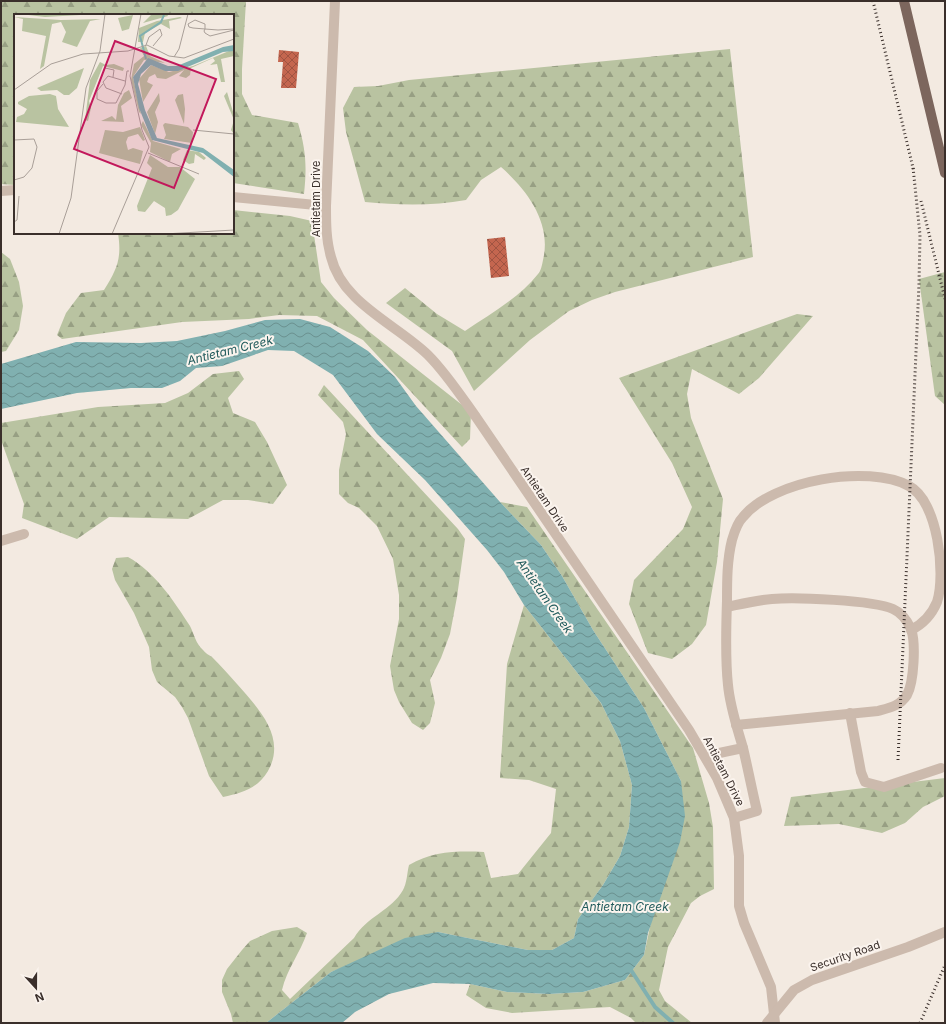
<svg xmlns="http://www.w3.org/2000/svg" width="946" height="1024" font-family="Inter,sans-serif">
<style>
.forest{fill:url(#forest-firs)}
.water{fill:url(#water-waves)}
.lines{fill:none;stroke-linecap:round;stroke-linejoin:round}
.stream{stroke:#80b0b0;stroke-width:4}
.building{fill:url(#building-cross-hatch)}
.minor{stroke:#ccbaad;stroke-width:10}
.major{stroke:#7c665d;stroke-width:10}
.rail{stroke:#3a2f2b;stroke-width:3;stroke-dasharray:1 3;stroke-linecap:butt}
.labels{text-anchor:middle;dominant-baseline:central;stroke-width:4;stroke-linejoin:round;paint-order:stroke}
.street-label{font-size:11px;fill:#3a2f2b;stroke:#fbf4ee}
.water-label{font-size:12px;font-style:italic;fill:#215b5c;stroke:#fbf4ee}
.inset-river{fill:none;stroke:#80b0b0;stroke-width:2}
.inset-road{fill:none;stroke:#a99f98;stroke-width:1}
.view{fill:#c2185b;fill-opacity:0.15;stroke:#c2185b;stroke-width:2}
.inset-edge{fill:none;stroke:#3a2f2b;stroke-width:2}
</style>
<defs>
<pattern id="forest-firs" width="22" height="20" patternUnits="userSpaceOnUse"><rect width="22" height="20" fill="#b9c3a1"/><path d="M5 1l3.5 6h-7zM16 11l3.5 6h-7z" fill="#979f83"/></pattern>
<pattern id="water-waves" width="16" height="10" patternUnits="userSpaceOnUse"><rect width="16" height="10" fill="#80b0b0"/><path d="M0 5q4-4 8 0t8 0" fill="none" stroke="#6a908f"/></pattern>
<pattern id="building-cross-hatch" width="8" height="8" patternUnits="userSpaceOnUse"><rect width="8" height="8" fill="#c4664f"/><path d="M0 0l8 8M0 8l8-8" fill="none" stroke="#a05442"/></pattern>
</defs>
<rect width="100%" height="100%" fill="#f3eae1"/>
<g class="forest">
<path d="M 1,1 L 246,1 L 242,69 L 242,94 L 252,115 L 298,123 C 306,150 307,166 304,194 L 233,183 L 233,15 L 15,15 L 15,185 L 1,184 Z"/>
<path d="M 730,49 L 753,257 L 615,292 L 592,300 L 569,311 L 530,340 L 474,391 L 452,351 L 386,303 L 405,288 L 437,314 L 465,331 C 490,314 519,298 538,274 C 541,271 542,265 543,260 C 552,223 527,190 501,167 L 481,180 L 466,200 C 433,206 398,205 365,202 L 346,132 L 343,108 L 354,87 L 378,86 L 409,80 Z"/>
<path d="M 233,210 L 290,216 L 312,221 L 321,282 L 334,298 L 367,330 L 471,412 L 470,439 L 462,447 L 363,340 L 317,316 L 279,315 L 249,319 L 182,322 L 62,339 L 57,335 L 66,313 L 81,293 L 104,290 C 117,269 122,259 118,233 L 233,233 Z"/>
<polygon points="1,252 10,259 19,282 23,306 19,330 6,351 1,352"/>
<polygon points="945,272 945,405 935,396 919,279"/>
<polygon points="797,314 813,316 759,378 739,394 692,369 687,394 691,418 723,499 717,562 706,625 692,644 672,659 648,653 629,604 634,580 683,529 692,507 672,463 619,378"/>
<polygon points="239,371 244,379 228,398 233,413 255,422 267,442 287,485 273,504 248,500 223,500 188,519 109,517 77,539 22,518 24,504 1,440 1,423 98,407 165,403 188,393 213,374"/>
<polygon points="324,385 458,529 465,539 457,597 450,634 441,658 430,680 435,703 430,723 423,730 412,723 399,702 394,690 390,666 399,619 399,595 393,559 377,526 359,508 348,503 339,494 339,470 346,434 343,422 318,395"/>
<polygon points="500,502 527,507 693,748 709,803 713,827 714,889 700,896 691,903 668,947 659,990 665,1001 692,1023 636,1023 631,1018 610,1007 512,1013 486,1008 466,995 470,984 507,992 549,994 583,992 625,980 644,955 681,781 644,708 593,630 562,576 541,545"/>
<path d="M 128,557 C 154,571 174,601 190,626 C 194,634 196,644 203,650 C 205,653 209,655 212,657 C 221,666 229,675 237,684 C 258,708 287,737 268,771 C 257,789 242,793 223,797 L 209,776 L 188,718 L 182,707 L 175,697 L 157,682 L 152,670 L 149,647 L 134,613 L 115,580 L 112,569 L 116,558 Z"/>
<path d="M 524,605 L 601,703 L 620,741 L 632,785 L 629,827 L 620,856 L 603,885 L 578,919 L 574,938 L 552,950 L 528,950 L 438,932 L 331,972 L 266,1023 L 233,1023 L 231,1014 L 222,992 L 222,980 L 227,969 L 242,950 L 250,941 L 272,931 L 297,927 L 307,933 C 300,953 287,969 282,990 L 290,999 L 354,938 C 366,917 392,910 403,890 C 407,883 407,873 409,865 C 433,851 457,851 484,852 L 491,878 L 518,874 L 551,833 L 556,789 L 529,780 L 500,778 L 507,664 Z"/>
<polygon points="945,778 945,796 923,807 905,823 882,833 839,824 784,826 791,797"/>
</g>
<polygon class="water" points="300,319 330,327 368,351 395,377 416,406 500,502 541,545 562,576 593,630 644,708 681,781 685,816 680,842 648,933 644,955 625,980 583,992 549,994 507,992 470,984 433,983 389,994 355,1012 342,1023 266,1023 331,972 405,938 438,932 528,950 552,950 574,938 578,919 603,885 620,856 629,827 632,785 620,741 601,703 524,605 504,572 487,550 425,480 377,434 333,375 294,351 268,350 222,366 196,368 180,381 162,388 131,388 77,393 1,409 1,364 76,342 141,343 177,341 225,331 265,320"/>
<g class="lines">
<polyline class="stream" points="629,967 655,1007 673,1023"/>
</g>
<g class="building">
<polygon points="279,50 299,52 296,88 281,88 283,62 278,62"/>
<polygon points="505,237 509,276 491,278 487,239"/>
</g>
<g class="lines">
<g class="minor">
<path d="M 335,1 L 326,206 C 326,223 326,240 331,257 C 342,303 396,324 428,355 C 446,373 461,396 476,417 L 689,730 L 717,778 L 734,818 L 739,856 L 739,906 L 744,923 L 771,987 L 775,1023"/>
<polyline points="1,191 15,190"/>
<polyline points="233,197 326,206"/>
<polyline points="1,541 24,534"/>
<path d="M 727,607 C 741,604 757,600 772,599 C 795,597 873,600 893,609 C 902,613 907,620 911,629 C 916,643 914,682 907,695 C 900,706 889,708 878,711 L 736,725"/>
<polyline points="850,713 861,772 865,782 884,787 941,768"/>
<polyline points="705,756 743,748"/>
<path d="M 734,818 L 757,811 C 752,790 748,769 743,748 C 737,727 730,707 728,685 C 725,658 726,629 727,601 C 727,581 727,560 732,540 C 734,533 738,522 743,517 C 773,480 868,464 909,486 C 938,501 946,574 937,602 C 932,614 923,624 911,630"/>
<polyline points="767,1023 794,990 812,980 908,947 945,932"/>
</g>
<polyline class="major" points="904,1 945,173"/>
<g class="rail">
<polyline points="873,1 914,172"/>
<polyline points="921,201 945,299"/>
<polyline points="898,760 919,284 920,235 913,167"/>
<polyline points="920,1023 945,965"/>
</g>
</g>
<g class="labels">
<g class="street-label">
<text transform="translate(316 199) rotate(-90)">Antietam Drive</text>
<text transform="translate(545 499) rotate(56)">Antietam Drive</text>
<text transform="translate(724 771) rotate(63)">Antietam Drive</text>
<text transform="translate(845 956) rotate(-19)">Security Road</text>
</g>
<g class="water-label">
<text transform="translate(230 350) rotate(-14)">Antietam Creek</text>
<text transform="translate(545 596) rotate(55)">Antietam Creek</text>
<text x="625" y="906">Antietam Creek</text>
</g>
</g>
<g transform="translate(14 14)">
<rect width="220" height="220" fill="#f3eae1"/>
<path d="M 6,0 L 23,1 L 84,0 L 31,3 ZM 153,0 L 154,2 L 129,9 L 137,1 ZM 119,1 L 115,15 L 108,17 L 104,4 ZM 0,3 L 47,6 L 87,5 L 76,7 L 63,33 L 48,28 L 52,18 L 47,8 L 38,10 L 30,52 L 26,55 L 32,22 L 8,17 L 9,5 ZM 166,3 L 168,4 L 155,7 L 156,15 L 147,10 L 131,19 L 129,28 L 124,28 L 125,14 L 143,7 ZM 132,32 L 136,42 L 151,49 L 130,46 L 119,63 L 127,100 L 125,98 L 117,66 L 120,50 L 130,42 L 126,34 ZM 215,37 L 220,37 L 220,42 L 207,45 L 211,68 L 207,68 L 203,50 L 196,51 L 201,47 L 199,44 L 177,54 L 176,61 L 172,64 L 165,62 L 170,56 L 152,65 L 143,64 L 141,60 L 135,63 L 133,68 L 139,71 L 129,88 L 125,65 L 137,51 L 155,58 L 179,52 ZM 86,48 L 92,51 L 100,50 L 110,54 L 109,57 L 89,52 L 75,87 L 77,94 L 74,107 L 71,106 L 76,66 ZM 70,54 L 63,74 L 55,81 L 50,81 L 43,76 L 27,77 L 23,74 ZM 115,76 L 118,84 L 107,92 L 110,108 L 87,107 L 98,102 L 102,106 L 104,91 L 110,79 ZM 213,78 L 220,101 L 220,120 L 217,116 L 220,106 L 210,82 ZM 145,79 L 146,87 L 141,98 L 144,108 L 141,120 L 133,98 ZM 36,80 L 42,82 L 44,95 L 55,113 L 2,108 L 3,103 L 10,100 L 13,95 L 4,90 L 4,88 L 15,82 ZM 169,80 L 171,95 L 170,110 L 161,86 L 164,81 ZM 129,107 L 139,127 L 167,135 L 158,140 L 156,148 L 136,138 L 137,129 L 127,111 ZM 151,109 L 174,113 L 179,118 L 178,129 L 150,125 L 152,121 L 149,111 ZM 126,113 L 131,126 L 129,127 L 124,120 L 114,123 L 112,128 L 114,136 L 119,134 L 129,137 L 126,150 L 85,139 L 91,116 L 109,118 ZM 173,136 L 185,138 L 192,144 L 190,146 L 181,140 L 180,149 L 175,150 L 169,146 ZM 136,141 L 154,153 L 166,153 L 181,165 L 164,196 L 157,201 L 152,202 L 151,194 L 140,187 L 131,198 L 124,197 L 123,192 L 138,154 L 133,149 Z" fill="#b9c3a1"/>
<path d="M 220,31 L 220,37 L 209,38 L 164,57 L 151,57 L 137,51 L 127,60 L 124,70 L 131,96 L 143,124 L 189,134 L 220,156 L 220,163 L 189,139 L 138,126 L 125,94 L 119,63 L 134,44 L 154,52 L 163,52 L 209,33 Z" fill="#80b0b0"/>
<path class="inset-river" d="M 132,45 L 126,22 L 147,8 L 150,1"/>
<path class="inset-road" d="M 220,15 L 204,16 L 191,15 L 179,14 L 175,13 L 174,10 L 181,6 L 191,10 L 191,15 L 190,17 L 191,19 L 196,22 L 220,16M 132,31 L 135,23 L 146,15 L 148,21 L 139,32M 160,43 L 165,35 L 174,0M 91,54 L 100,56 L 99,63M 89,70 L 83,77 L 83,85 L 92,89 L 102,89 L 111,71 L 113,57 L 115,57M 0,76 L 37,50 L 69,40 L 114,37 L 133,31 L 155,42 L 170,44 L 220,25M 108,80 L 92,74 L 89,68 L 94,62 L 111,67M 179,116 L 220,120M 0,126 L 20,125 L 23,133 L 18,154 L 10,163 L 0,166M 134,139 L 185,160M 0,208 L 3,206 L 5,182M 45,220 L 57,184 L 72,74 L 86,37 L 91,0M 98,220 L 135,133 L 128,116 L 116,62 L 127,0M 150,220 L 220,216"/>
<path class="view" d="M 101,27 L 202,65 L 160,174 L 60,135 Z"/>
<rect width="220" height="220" class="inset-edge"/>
</g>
<rect width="946" height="1024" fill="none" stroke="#3a2f2b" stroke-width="4"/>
<g transform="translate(36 988) rotate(159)" stroke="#fbf4ee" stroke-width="3" paint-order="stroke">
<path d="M0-3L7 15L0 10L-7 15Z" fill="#3a2f2b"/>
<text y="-6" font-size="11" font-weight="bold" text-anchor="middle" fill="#3a2f2b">N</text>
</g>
</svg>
